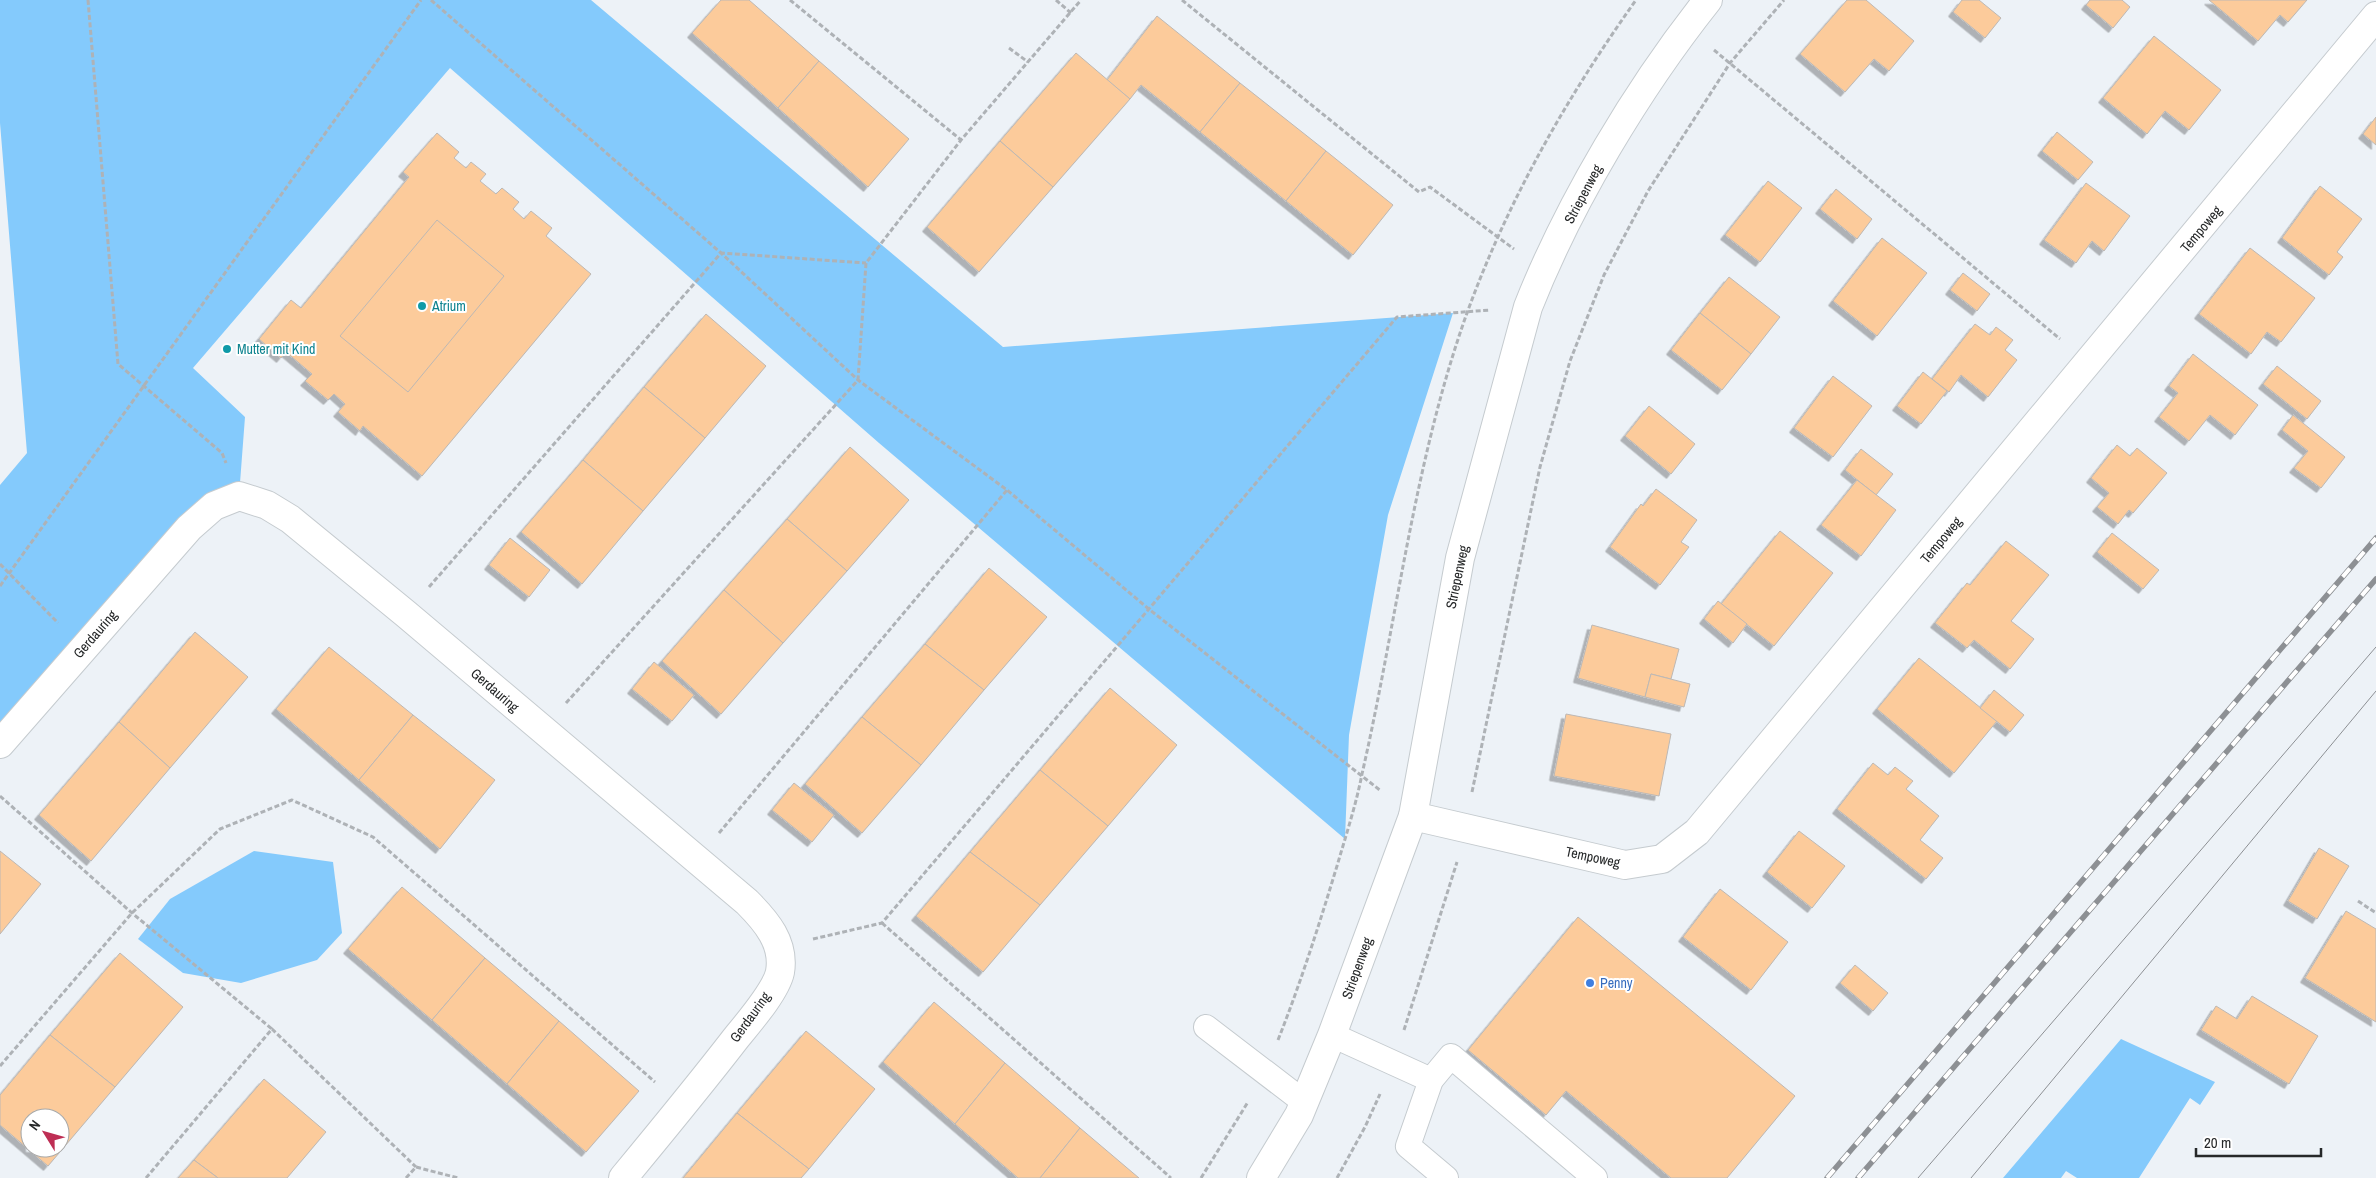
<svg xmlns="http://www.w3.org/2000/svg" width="2376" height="1178" font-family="'Archivo Narrow',sans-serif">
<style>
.green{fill:#84cafc}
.building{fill:#fccb9b;stroke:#bdb8b4;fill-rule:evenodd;filter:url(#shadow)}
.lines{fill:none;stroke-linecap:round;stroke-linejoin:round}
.service-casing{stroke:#c5cbcf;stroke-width:26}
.minor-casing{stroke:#c5cbcf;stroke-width:30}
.path{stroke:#aeb2b6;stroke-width:3;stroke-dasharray:5 2.5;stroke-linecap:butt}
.service{stroke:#fff;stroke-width:24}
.minor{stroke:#fff;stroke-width:28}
.tram{stroke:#8d9094;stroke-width:1}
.rail-casing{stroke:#8d9094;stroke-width:5.5}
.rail{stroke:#fff;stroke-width:4;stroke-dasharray:11;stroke-linecap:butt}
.culture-dot{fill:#0f9aa8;stroke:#fff;stroke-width:2}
.shop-dot{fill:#3f7fe0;stroke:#fff;stroke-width:2}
.labels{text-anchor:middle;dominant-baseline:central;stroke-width:4;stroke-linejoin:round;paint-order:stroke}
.street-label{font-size:14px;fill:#262829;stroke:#fff}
.culture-label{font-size:14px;fill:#0d838f;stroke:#fff;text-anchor:start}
.shop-label{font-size:14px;fill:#366cbe;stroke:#fff;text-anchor:start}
</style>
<defs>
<filter id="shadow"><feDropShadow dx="-4.5" dy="4.5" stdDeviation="0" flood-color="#0004"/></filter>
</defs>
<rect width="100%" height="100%" fill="#edf2f7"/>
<g class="green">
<polygon points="0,0 591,0 1003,347 1453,313 1388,515 1349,735 1345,839 879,443 450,68 193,368 245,417 239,496 0,744 0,485 27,453 0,123"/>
<polygon points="254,851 333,862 342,933 317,960 241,983 183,973 138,939 170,899"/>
<polygon points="2121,1039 2215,1082 2200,1105 2190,1098 2139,1178 2077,1178 2066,1171 2061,1178 2003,1178"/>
</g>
<g class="building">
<polygon points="721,0 749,0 819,61 778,108 692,33"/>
<polygon points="1847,0 1866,0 1914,41 1889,71 1874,59 1845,92 1800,54"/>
<polygon points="1962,0 1979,0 2001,18 1985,38 1953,12"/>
<polygon points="2090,0 2122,0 2130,7 2113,28 2086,5"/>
<polygon points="2209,0 2307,0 2288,22 2280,15 2258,41"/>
<polygon points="1157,16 1240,83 1200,132 1141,85 1130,99 1107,80"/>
<polygon points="2154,36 2221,90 2189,130 2165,111 2147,134 2103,98"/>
<polygon points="1076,53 1130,99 1053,187 1000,141"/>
<polygon points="819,61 909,139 868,187 778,108"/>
<polygon points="1240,83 1326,151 1286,201 1200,132"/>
<polygon points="2376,117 2376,145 2363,134"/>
<polygon points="2057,132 2093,162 2078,180 2042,151"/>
<polygon points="437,133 459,152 454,158 466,168 471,162 486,174 480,181 496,194 502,188 519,202 513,209 524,219 531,211 552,228 546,236 591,274 422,476 363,426 360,431 338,412 345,404 334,394 328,400 305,381 312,374 286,352 281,358 259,339 291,300 301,308 409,177 403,172"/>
<polygon points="1000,141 1053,187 979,272 927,227"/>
<polygon points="1326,151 1393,205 1353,255 1286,201"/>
<polygon points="1768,181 1802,208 1760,262 1725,235"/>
<polygon points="2086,183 2130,216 2104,251 2092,241 2076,263 2044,240"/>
<polygon points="2320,186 2362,219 2337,252 2343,257 2329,275 2282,238"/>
<polygon points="1836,189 1872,219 1857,239 1820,209"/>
<polygon points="437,220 504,276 408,392 340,336"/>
<polygon points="1882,238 1927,273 1877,336 1833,301"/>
<polygon points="2250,248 2315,298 2281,342 2267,332 2251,354 2199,314"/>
<polygon points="1963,273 1990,294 1977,311 1950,290"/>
<polygon points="1729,277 1780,317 1751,354 1700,313"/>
<polygon points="1700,313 1751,354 1722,390 1671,350"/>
<polygon points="706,314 766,366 705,438 644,387"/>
<polygon points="1975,324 1990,335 1996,327 2013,340 2005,350 2017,360 1988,397 1961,375 1949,392 1932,379"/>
<polygon points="2193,354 2258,405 2235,435 2210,415 2189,441 2159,417 2178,393 2169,386"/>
<polygon points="2277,366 2321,401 2307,419 2263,384"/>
<polygon points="1923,372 1947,391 1921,424 1897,406"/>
<polygon points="1833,376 1872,406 1833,457 1794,428"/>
<polygon points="644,387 705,438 643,511 583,460"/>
<polygon points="1649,406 1695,444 1671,474 1625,436"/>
<polygon points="2293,415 2345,457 2321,488 2294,468 2308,451 2282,430"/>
<polygon points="2117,445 2130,456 2137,448 2167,473 2133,513 2129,510 2118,524 2097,507 2109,493 2091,478"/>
<polygon points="850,447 909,500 847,571 787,519"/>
<polygon points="1861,449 1893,474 1876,495 1845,470"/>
<polygon points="583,460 643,511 582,584 521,532"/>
<polygon points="1857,480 1896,510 1861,556 1821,525"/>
<polygon points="1656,489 1697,520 1681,542 1689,547 1660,585 1610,547 1641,504 1643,506"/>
<polygon points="787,519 847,571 783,643 724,590"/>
<polygon points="1780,531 1833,573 1774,646 1721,604"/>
<polygon points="2112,533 2159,570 2143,589 2097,552"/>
<polygon points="510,538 550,570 529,597 489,565"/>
<polygon points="2006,541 2049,575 2011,621 2034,639 2010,669 1974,640 1967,648 1935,623 1967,583 1970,585"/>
<polygon points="989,568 1047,617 984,690 925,644"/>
<polygon points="724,590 783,643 721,714 662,661"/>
<polygon points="1718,601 1747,624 1733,643 1704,619"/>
<polygon points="1592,625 1679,649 1671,679 1651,674 1645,697 1578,678"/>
<polygon points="195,632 248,677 170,768 119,722"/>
<polygon points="925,644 984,690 921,765 862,717"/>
<polygon points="329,647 413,715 359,780 276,709"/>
<polygon points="1919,658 1997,721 1954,773 1877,709"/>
<polygon points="654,662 694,695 672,721 632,689"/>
<polygon points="1651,674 1690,684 1684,707 1645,697"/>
<polygon points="1110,688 1177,745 1108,826 1040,770"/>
<polygon points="1994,690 2024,715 2010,732 1980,708"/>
<polygon points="1566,714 1671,734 1659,796 1554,776"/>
<polygon points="413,715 495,780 440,849 359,780"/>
<polygon points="862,717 921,765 862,833 805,784"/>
<polygon points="119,722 170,768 91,861 39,815"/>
<polygon points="1873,763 1888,775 1895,767 1913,781 1906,789 1939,816 1920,840 1943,858 1926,879 1837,809"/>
<polygon points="1040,770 1108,826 1040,905 970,852"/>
<polygon points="794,783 834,815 812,842 772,810"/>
<polygon points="1799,831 1845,866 1812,908 1767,872"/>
<polygon points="2319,848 2349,866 2317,919 2288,901"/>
<polygon points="0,851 41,884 0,934"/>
<polygon points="970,852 1040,905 983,972 916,916"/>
<polygon points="402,887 485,958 432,1020 348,949"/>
<polygon points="1720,889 1788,942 1751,990 1683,937"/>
<polygon points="2346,911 2376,929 2376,1022 2305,978"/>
<polygon points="1578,917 1795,1096 1727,1178 1671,1178 1566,1091 1546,1115 1468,1050"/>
<polygon points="120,953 183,1007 115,1087 50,1035"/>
<polygon points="485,958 559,1021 507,1084 432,1020"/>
<polygon points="1855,965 1888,993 1873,1011 1840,983"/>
<polygon points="2252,996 2318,1036 2289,1084 2201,1030 2216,1006 2237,1019"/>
<polygon points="934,1002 1005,1063 955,1124 883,1062"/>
<polygon points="559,1021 639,1091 586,1152 507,1084"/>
<polygon points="806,1031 875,1089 809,1169 737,1113"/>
<path d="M 50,1035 L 115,1087 L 48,1166 L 0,1125 L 0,1095 ZM 30,1118 L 60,1118 L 60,1148 L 30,1148 Z"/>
<polygon points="1005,1063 1080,1128 1040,1178 1018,1178 955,1124"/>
<polygon points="264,1079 326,1132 287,1178 218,1178 194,1160"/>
<polygon points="737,1113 809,1169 801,1178 683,1178"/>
<polygon points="1080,1128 1139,1178 1040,1178"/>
<polygon points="194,1160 218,1178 178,1178"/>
</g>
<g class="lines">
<g class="service-casing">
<g id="service">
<polyline points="1206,1027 1304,1102"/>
<polyline points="1332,1035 1431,1080"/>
<polyline points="1446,1178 1408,1146 1431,1080 1451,1056 1595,1178"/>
</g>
</g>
<g class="minor-casing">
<g id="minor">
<path d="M 0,744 L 189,528 L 214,506 L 239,496 L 267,505 L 290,519 L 406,614 L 747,902 C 766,921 785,943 780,972 C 776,991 749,1022 736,1038 C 699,1086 661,1132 623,1178"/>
<polyline points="1413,816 1625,865 1662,859 1697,832 2376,16"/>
<path d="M 1261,1178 L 1299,1115 L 1332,1035 L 1413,816 L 1460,558 L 1528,307 C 1569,203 1638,88 1708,0"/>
</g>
</g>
<g class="path">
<polyline points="88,0 118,364 222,453 226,463"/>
<polyline points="431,0 721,253 858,380 1007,490 1150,610 1381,791"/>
<polyline points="790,0 961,140"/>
<polyline points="1056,0 1071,13"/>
<polyline points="1182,0 1419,192 1430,187 1514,249"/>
<polyline points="1009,48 1028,62"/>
<polyline points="1714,50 2060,339"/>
<polyline points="0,564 58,623"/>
<polyline points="0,586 421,0"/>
<polyline points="429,587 721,253 866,263"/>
<polyline points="566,703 858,380 866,263 961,140 1081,0"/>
<polyline points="1472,792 1540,467 1570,361 1604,275 1648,191 1730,63 1784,0"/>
<polyline points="0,796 132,913 272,1029"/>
<polyline points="719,833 1007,490"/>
<polyline points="2358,901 2376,913"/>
<polyline points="882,923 1171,1178"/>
<polyline points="813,939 882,923 1397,317 1490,310"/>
<polyline points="1404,1030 1457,862"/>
<path d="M 1278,1040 C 1301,982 1319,925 1337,866 C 1346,835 1356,805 1362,774 C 1397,621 1414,461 1467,313 C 1508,200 1567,97 1636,0"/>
<polyline points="0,1066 132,913 220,829 292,800 373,837 655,1082"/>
<polyline points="146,1178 272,1029 416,1167"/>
<polyline points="406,1178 416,1167 458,1178"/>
<polyline points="1201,1178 1248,1102"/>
<polyline points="1337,1178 1365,1127 1380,1094"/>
</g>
<use href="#service" class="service"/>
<use href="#minor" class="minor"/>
<g class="tram">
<polyline points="1918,1178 2376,647"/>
<polyline points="1971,1178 2376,691"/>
</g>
<g class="rail-casing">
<g id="rail">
<polyline points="1827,1178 2376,538"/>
<polyline points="1858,1178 2376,579"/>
</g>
</g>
<use href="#rail" class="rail"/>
</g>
<g class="culture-dot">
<circle cx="422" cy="306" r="5"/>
<circle cx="227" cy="349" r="5"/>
</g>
<circle class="shop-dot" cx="1590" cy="983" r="5"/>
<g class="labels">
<g class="street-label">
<text transform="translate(1583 194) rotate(-62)">Striepenweg</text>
<text transform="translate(2201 229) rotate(-50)">Tempoweg</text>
<text transform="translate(1941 540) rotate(-50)">Tempoweg</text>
<text transform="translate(1457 577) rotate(-78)">Striepenweg</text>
<text transform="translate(95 634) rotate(-49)">Gerdauring</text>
<text transform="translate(495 690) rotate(41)">Gerdauring</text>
<text transform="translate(1593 857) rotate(12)">Tempoweg</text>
<text transform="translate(1357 968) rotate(-70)">Striepenweg</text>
<text transform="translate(750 1017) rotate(-54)">Gerdauring</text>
</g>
<g class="culture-label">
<text x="432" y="306">Atrium</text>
<text x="237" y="349">Mutter mit Kind</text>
</g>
<g class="shop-label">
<text x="1600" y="983">Penny</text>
</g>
</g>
<g transform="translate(45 1133) rotate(307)"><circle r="24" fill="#ffffff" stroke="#a8a9a9"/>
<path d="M0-4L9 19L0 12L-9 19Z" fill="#be2e54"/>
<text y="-8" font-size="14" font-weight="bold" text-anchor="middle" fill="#262829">N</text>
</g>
<path d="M2196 1148v8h125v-8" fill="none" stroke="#262829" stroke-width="2.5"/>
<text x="2204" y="1148" font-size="15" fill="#262829" stroke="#ffffff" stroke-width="4" paint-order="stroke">20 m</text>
</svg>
